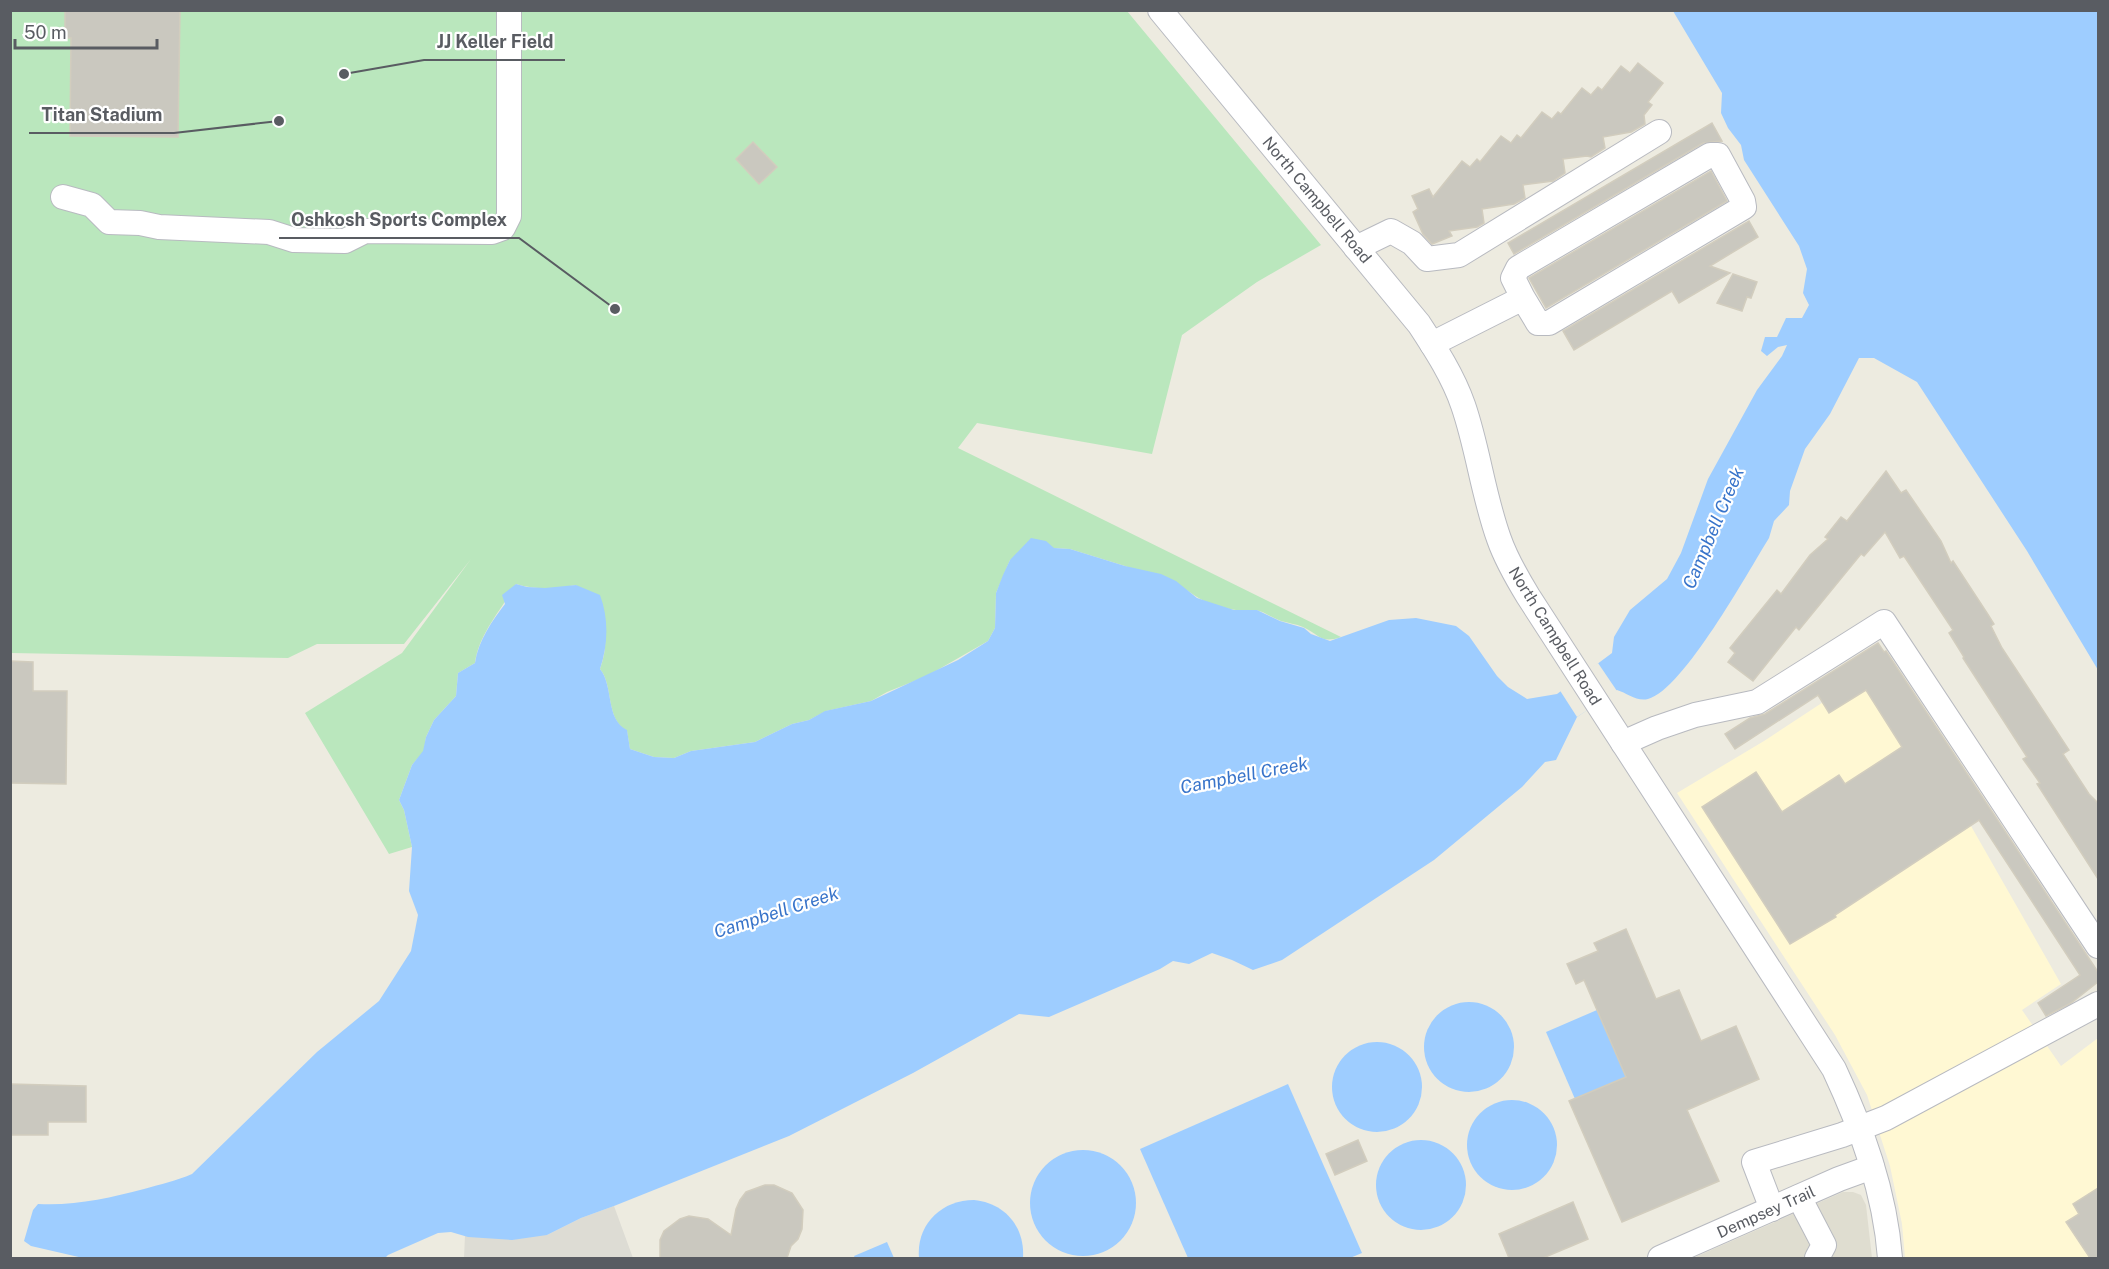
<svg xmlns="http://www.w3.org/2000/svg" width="2109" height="1269" font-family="'Public Sans',sans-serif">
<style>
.commercial{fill:#fff8d3}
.industrial{fill:#dddcd4}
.education{fill:#dfddd0}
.green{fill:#bae7bd}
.water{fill:#9ecdff}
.pier{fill:#edebe0}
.building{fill:#cac8bf;stroke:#d2cdbe;stroke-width:1.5}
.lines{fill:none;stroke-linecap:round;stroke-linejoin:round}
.minor-casing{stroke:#b8bac0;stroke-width:26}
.minor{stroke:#fff;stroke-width:24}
.labels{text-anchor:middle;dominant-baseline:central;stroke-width:4.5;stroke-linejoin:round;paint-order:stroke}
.street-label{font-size:16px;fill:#595c62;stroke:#fff}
.water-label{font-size:18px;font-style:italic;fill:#3874ca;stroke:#fff}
.leader{fill:none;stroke:#595c62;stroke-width:2}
.callout-dot{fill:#595c62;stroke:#fff;stroke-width:2}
.callout-label{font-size:18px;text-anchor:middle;font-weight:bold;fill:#595c62;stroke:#fff;stroke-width:4.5;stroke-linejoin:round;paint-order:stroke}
</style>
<rect width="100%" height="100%" fill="#edebe0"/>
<polygon class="commercial" points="1872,670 1971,826 2061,984 2022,1010 2061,1066 2098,1038 2098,1258 1905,1258 1902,1224 1890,1166 1867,1095 1835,1035 1677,793 1764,741"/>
<polygon class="industrial" points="614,1206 633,1258 464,1258 465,1235 547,1235 581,1218"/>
<polygon class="education" points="1843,1192 1853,1192 1861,1195 1866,1205 1872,1258 1693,1258"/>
<path class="green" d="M 11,11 L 1127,11 L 1321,245 L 1257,282 L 1182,335 L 1152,454 L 977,423 L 958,448 L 1341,637 C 1321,644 1320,635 1303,627 C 1296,624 1288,623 1281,621 C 1272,618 1264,611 1255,610 C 1248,610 1242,610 1236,610 C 1219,608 1201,601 1188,591 L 1125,566 L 1070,549 L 1054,548 L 1010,560 L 996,593 L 995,628 L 988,641 L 927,676 L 887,692 L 871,701 L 826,711 L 809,720 L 792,724 L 755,742 L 691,751 L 674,758 L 654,757 L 630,749 L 627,731 C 605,719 614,686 600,669 C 614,629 597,618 576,585 C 556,589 536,590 516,584 C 502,609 479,633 475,663 L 458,673 L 456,696 L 434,720 L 426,737 L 424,751 L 412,765 L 399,800 L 404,810 L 412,847 L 389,854 L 305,713 L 402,653 L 471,559 L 404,644 L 317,644 L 288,658 L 11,653 Z"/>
<g class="water">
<path d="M 1673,11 L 2098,11 L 2098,670 L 2027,551 L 1917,382 L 1874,358 L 1859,358 L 1830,414 L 1805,449 L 1790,491 L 1789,505 L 1774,521 L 1769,538 C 1748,572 1683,690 1648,699 C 1637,702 1627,693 1617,690 L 1577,717 L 1556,760 L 1545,762 L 1522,787 L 1434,860 L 1282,960 L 1253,970 L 1232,960 L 1212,953 L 1189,964 L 1173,961 L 1160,969 L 1049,1017 L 1019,1014 L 913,1073 L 789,1136 L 614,1206 L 581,1218 L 547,1235 L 512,1240 L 468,1237 L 451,1232 L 438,1233 L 388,1255 L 385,1258 L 83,1258 L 31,1246 L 24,1241 L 33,1210 L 38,1204 C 75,1206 109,1198 144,1189 C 161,1184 176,1181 192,1174 L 317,1052 L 379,1001 L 411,951 L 418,915 L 409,891 L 412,847 L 404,810 L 399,800 L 412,765 L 423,751 L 426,737 L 434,720 L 456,696 L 458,673 L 475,663 C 478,641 492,621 505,604 L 502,595 L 516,584 L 527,587 L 545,588 L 576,585 L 600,595 C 609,619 608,645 600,669 C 614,686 605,719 627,730 L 630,749 L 654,757 L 674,758 L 691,751 L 755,742 L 792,724 L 809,720 L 825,711 L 871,701 L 958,660 L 988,641 L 995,628 L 996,593 L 1003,575 L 1010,560 L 1031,538 L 1046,541 L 1054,548 L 1070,549 L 1125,566 L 1161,574 L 1176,581 L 1197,598 L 1234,610 L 1257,610 L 1280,621 L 1304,628 L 1311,634 L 1330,641 L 1389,620 L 1416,618 L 1456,626 L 1469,636 L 1497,676 L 1508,687 L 1527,699 L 1557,694 L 1612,653 L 1614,637 L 1630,610 L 1667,579 L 1681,553 L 1708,479 L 1757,390 L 1782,356 L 1787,345 L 1778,347 L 1767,356 L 1761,351 L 1765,337 L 1777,337 L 1786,318 L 1802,318 L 1809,305 L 1803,293 L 1807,269 L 1799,246 L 1744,160 L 1741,145 L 1728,128 L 1721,113 L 1722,93 Z"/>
<circle cx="1469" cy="1047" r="45"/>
<polygon points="1597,1010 1626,1077 1575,1099 1546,1032"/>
<circle cx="1377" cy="1087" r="45"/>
<polygon points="1288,1084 1362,1253 1350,1258 1188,1258 1140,1149"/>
<circle cx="1512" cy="1145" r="45"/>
<circle cx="1421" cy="1185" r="45"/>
<circle cx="1083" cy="1203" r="53"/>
<path d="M 974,1200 C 1005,1203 1025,1227 1023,1258 L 919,1258 C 916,1225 941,1200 974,1200 Z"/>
<polygon points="887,1242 894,1258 855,1258 854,1256"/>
</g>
<polygon class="pier" points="1598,663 1617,691 1577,717 1559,689"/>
<g class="building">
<polygon points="65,10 180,10 178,137 70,136 71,38 65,38"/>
<polygon points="1638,63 1663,83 1648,102 1652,105 1644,115 1645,124 1631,132 1603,137 1605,148 1591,157 1587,156 1563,159 1565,173 1553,181 1523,185 1525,198 1514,204 1482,209 1484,223 1477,227 1449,231 1452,236 1432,244 1423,234 1413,212 1418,209 1412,196 1429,189 1433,197 1462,161 1470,167 1477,159 1480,162 1501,136 1511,143 1517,135 1521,138 1542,112 1552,119 1558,112 1561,114 1582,88 1591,95 1598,87 1602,90 1621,66 1630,73"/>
<polygon points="1712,123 1722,141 1703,143 1514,254 1508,243"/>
<polygon points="753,142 777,167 759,184 736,159"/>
<polygon points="1711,171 1727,201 1546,308 1529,278"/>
<polygon points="1749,221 1758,237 1710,266 1730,273 1679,303 1672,291 1574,350 1563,331"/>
<polygon points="1733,274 1757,282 1751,298 1747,297 1742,311 1717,303"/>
<polygon points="1886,471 1901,493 1906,490 1941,541 1951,563 1953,561 1987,613 1994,624 1991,626 2002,648 2069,750 2063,754 2089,794 2098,803 2098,879 2037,784 2040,783 2023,759 2027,757 1963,658 1964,657 1949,633 1953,630 1904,556 1900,558 1885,532 1864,556 1861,554 1799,630 1796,627 1753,681 1728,662 1735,653 1730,648 1777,590 1781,594 1810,555 1828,539 1825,537 1841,517 1847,521"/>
<polygon points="1878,643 1884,652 1886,651 2098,972 2098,982 2071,1003 2046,1016 2038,1003 2080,975 1979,820 1835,915 1836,917 1790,944 1702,807 1756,772 1782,812 1839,775 1845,784 1902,747 1866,690 1829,713 1818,695 1735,749 1725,734 1750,718 1765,714"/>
<polygon points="10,661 33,662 33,691 67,691 66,784 10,783"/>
<polygon points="1626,929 1656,999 1679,990 1701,1041 1736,1026 1759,1079 1687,1110 1719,1181 1622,1222 1569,1101 1626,1077 1584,980 1576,984 1567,964 1598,951 1594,943"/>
<polygon points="10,1084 86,1086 86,1122 48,1122 48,1135 10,1135"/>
<polygon points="1358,1140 1367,1161 1335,1175 1326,1154"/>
<polygon points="765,1185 774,1185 792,1193 803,1210 802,1229 798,1239 791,1246 787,1258 660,1258 660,1240 664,1231 680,1219 689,1216 708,1219 731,1235 736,1209 740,1200 746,1192"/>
<polygon points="2098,1188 2098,1258 2090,1258 2066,1222 2079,1214 2073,1204"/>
<polygon points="1573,1202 1588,1239 1543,1258 1509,1258 1499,1234"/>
</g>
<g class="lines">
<g class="minor-casing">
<g id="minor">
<path d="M 1160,10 L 1419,324 C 1436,350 1453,376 1463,405 C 1478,448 1483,495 1499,539 C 1506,559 1517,578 1528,596 L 1834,1069 C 1862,1129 1885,1192 1890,1258"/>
<polyline points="63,197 92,205 109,222 140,223 159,227 269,232 294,240 345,241 365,231 492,232 503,228 509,216 509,10"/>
<polyline points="1356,248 1391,231 1412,243 1427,259 1459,255 1659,132"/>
<polyline points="1432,344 1523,298 1513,278 1518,268 1710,155 1718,155 1743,201 1744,207 1549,323 1538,323 1523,298"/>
<polyline points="1623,743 1657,728 1695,715 1757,702 1884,622 2098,946"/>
<polyline points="1799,1197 1824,1245 1817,1258"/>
<polyline points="1772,1209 1754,1162 1842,1135 1886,1118 2098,1004"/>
<polyline points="1660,1258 1839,1179 1872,1167"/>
</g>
</g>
<use href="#minor" class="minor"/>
</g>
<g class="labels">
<g class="street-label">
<text transform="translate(1317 200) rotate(50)">North Campbell Road</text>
<text transform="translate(1555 636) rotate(58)">North Campbell Road</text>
<text transform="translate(1766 1212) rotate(-24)">Dempsey Trail</text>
</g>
<g class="water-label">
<text transform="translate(1713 528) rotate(-67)">Campbell Creek</text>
<text transform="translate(1244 775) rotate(-11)">Campbell Creek</text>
<text transform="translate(776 912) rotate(-18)">Campbell Creek</text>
</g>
</g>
<path class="leader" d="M344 74L424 60H565M279 121L174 133H29M615 309L519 238H279"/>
<g class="callout-dot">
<circle cx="344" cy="74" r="6"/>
<circle cx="279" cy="121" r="6"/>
<circle cx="615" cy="309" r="6"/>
</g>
<g class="callout-label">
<text x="495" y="48">JJ Keller Field</text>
<text x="102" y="121">Titan Stadium</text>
<text x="399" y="226">Oshkosh Sports Complex</text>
</g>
<rect width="2109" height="1269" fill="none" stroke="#595c62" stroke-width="24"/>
<path d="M15 39v9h142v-9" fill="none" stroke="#595c62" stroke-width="3"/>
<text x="24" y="39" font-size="18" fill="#595c62" stroke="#ffffff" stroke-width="4.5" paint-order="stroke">50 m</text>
</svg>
